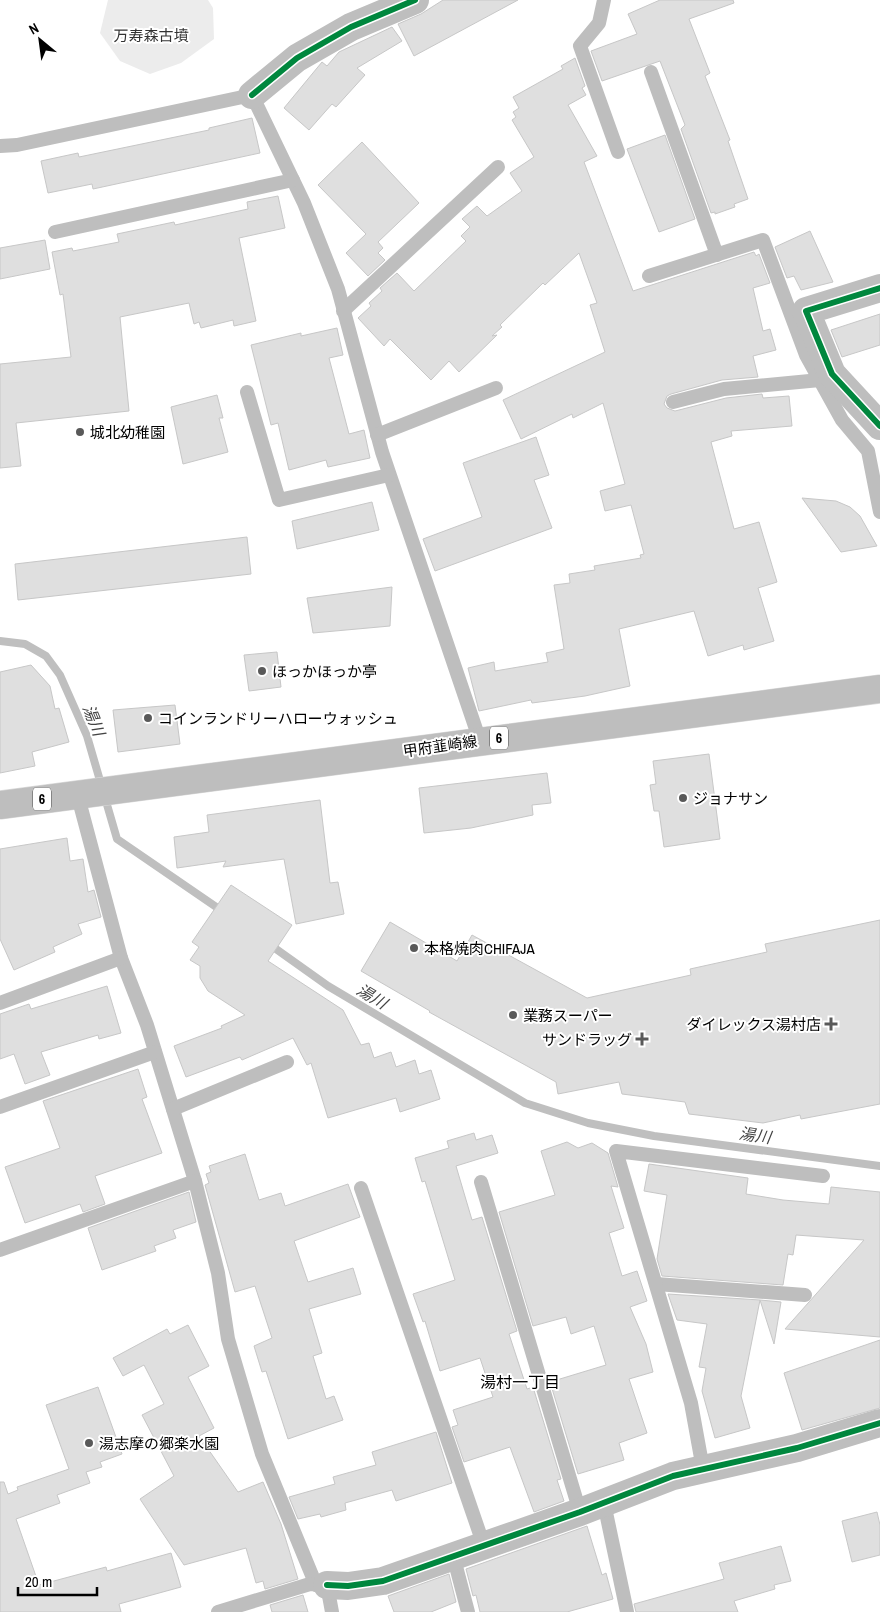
<svg xmlns="http://www.w3.org/2000/svg" width="880" height="1612" font-family="'Archivo Narrow','Noto Sans JP',sans-serif">
<style>
.green{fill:#ececec}
.lines{fill:none;stroke-linecap:round;stroke-linejoin:round}
.stream{stroke:#bfbfbf;stroke-width:8}
.building{fill:#dfdfdf;stroke:#c7c7c7}
.primary-casing{stroke:#dbdbdb;stroke-width:29}
.lane{stroke:#bebebe;stroke-width:14}
.street{stroke:#bebebe;stroke-width:28}
.primary{stroke:#bebebe;stroke-width:28}
.cycleway-casing{stroke:#fff;stroke-width:9}
.cycleway{stroke:#00873e;stroke-width:6}
.poi-dot{fill:#595959;stroke:#fff;stroke-width:2}
.labels{text-anchor:middle;dominant-baseline:central;stroke-width:4;stroke-linejoin:round;paint-order:stroke}
.shield{fill:#fff;stroke:#4c4c4c;stroke-width:1}
.shield-label{font-size:14px;font-weight:bold;fill:#000}
.park-label{font-size:15px;fill:#333;stroke:#fff}
.poi-label{font-size:15px;fill:#000;stroke:#fff;text-anchor:start}
.street-label{font-size:15px;fill:#000;stroke:#fff}
.water-label{font-size:16px;font-style:italic;fill:#444;stroke:#fff}
.neighbourhood-label{font-size:16px;fill:#000;stroke:#fff}
</style>
<rect width="100%" height="100%" fill="#fff"/>
<polygon class="green" points="108,0 208,0 213,8 214,39 181,63 150,74 120,61 100,33"/>
<g class="lines">
<g class="stream">
<polyline points="0,641 25,644 46,656 60,675 87,736 117,839 225,913"/>
<polyline points="269,944 328,986 525,1103 588,1123 654,1136 880,1166"/>
</g>
</g>
<g class="building">
<polygon points="443,0 518,0 414,56 398,24 421,14"/>
<polygon points="660,0 733,0 734,3 689,19 710,73 705,76 730,140 728,141 748,199 734,204 735,207 715,214 715,212 711,213 681,129 685,125 660,61 602,81 591,51 637,34 628,14"/>
<polygon points="392,27 402,41 357,68 365,75 336,107 332,104 309,130 284,108 322,62 327,66 339,52"/>
<polygon points="575,58 585,86 582,88 586,95 568,105 597,156 584,162 633,291 754,252 756,256 759,254 770,283 753,288 763,331 770,329 776,350 753,356 758,377 722,380 671,394 667,396 664,404 667,408 675,411 726,398 762,394 763,398 789,396 792,426 731,431 732,436 711,442 734,529 759,522 777,582 758,588 774,641 744,650 743,645 708,656 694,611 619,629 630,686 585,696 532,703 531,700 479,711 468,668 494,662 495,671 548,662 546,653 564,649 554,585 570,583 569,574 595,570 594,566 641,558 640,555 644,554 631,505 605,511 600,491 625,484 603,403 573,418 572,414 521,439 503,400 605,352 590,305 597,303 579,253 545,285 543,283 500,325 502,327 492,336 497,335 459,372 449,361 431,380 390,339 384,346 358,318 371,306 369,303 382,291 380,288 397,273 414,291 466,241 461,236 470,227 462,219 477,206 487,216 522,191 510,173 534,157 512,120 516,117 513,112 519,108 513,97 563,69 561,66"/>
<polygon points="252,118 260,153 93,189 92,184 48,193 41,161 78,153 79,157 209,130 209,128"/>
<polygon points="665,135 695,219 659,232 627,149"/>
<polygon points="362,142 419,203 378,242 383,248 378,253 385,260 368,276 346,253 366,234 318,185"/>
<polygon points="278,196 285,228 239,238 256,321 234,326 233,320 201,328 199,322 194,324 189,303 120,317 129,411 16,423 21,466 0,468 0,364 71,357 63,294 60,295 52,252 72,248 73,251 119,242 117,234 174,222 175,225 248,209 247,202"/>
<polygon points="810,231 833,282 801,290 794,276 787,278 775,247"/>
<polygon points="45,240 50,269 0,279 0,248"/>
<polygon points="880,314 880,345 842,357 831,330"/>
<polygon points="337,328 343,355 329,358 349,434 364,430 370,458 328,467 326,460 289,470 278,423 271,425 251,345 301,333 301,336"/>
<polygon points="217,395 223,418 219,418 228,452 183,464 171,407"/>
<polygon points="536,437 549,475 534,480 552,528 435,571 423,539 482,517 463,463"/>
<polygon points="802,498 836,501 850,507 860,516 877,546 841,552"/>
<polygon points="372,502 379,530 297,549 292,521"/>
<polygon points="247,537 251,574 18,600 15,564"/>
<polygon points="392,587 390,626 313,633 307,598"/>
<polygon points="277,652 281,687 249,691 244,655"/>
<polygon points="31,665 50,686 55,709 59,708 69,742 32,752 35,766 0,773 0,672"/>
<polygon points="175,705 180,744 118,752 113,710"/>
<polygon points="709,754 720,839 664,847 659,811 654,811 650,785 656,784 653,761"/>
<polygon points="547,773 551,803 532,805 533,815 471,828 424,833 419,788"/>
<polygon points="320,800 330,883 338,882 344,914 296,924 284,859 223,867 226,861 177,868 174,837 209,832 207,815"/>
<polygon points="67,838 70,861 83,859 88,892 94,890 101,917 78,924 82,934 53,947 55,952 14,970 0,939 0,849"/>
<polygon points="231,885 292,925 268,961 343,1010 361,1045 369,1043 374,1058 391,1052 396,1067 415,1060 419,1074 431,1070 440,1099 400,1112 396,1098 328,1118 311,1063 307,1065 293,1038 242,1060 240,1057 186,1077 174,1046 222,1028 221,1026 245,1015 208,991 200,978 200,966 190,960 199,947 192,942"/>
<polygon points="880,920 880,1104 801,1119 800,1115 763,1123 689,1114 685,1102 622,1094 619,1082 558,1094 556,1082 429,1012 430,1011 361,971 390,922 457,961 472,935 587,998 691,975 690,969 767,952 765,944"/>
<polygon points="107,986 121,1033 99,1039 98,1035 41,1052 50,1075 25,1084 14,1054 0,1059 0,1014 29,1004 31,1009"/>
<polygon points="138,1069 147,1097 142,1099 162,1153 95,1176 105,1204 83,1212 80,1204 25,1223 5,1167 60,1148 43,1101"/>
<polygon points="474,1133 476,1140 492,1135 498,1153 456,1166 472,1220 482,1217 517,1331 509,1334 527,1389 533,1387 561,1479 557,1480 564,1501 534,1512 510,1447 464,1462 452,1427 458,1425 453,1410 493,1397 480,1358 440,1371 425,1321 423,1322 413,1294 455,1280 425,1181 422,1182 415,1158 449,1148 447,1141"/>
<polygon points="567,1142 578,1148 592,1143 608,1153 618,1187 611,1186 624,1228 609,1233 622,1276 637,1271 647,1301 630,1307 646,1344 653,1372 629,1379 647,1433 619,1443 624,1460 578,1474 550,1382 606,1365 594,1326 571,1334 566,1317 533,1326 499,1212 555,1195 541,1151"/>
<polygon points="245,1154 259,1200 281,1193 285,1206 348,1184 360,1217 294,1241 308,1282 353,1268 361,1294 309,1309 322,1353 313,1356 326,1399 334,1396 343,1420 288,1439 266,1371 262,1372 254,1346 272,1338 255,1286 235,1292 205,1185 209,1183 206,1174 211,1172 209,1166"/>
<polygon points="649,1164 748,1178 746,1194 783,1200 829,1204 831,1187 880,1192 880,1337 785,1329 864,1240 796,1235 793,1255 788,1254 783,1285 662,1276 657,1259 667,1195 644,1191"/>
<polygon points="189,1192 196,1222 173,1230 176,1238 154,1246 156,1251 102,1270 88,1228"/>
<polygon points="668,1294 760,1300 741,1396 750,1428 715,1438 702,1391 706,1368 699,1367 707,1324 677,1320"/>
<polygon points="760,1300 781,1302 774,1344"/>
<polygon points="188,1325 209,1366 188,1377 214,1428 199,1436 238,1492 263,1482 281,1524 298,1579 265,1589 263,1581 256,1583 246,1548 184,1565 140,1499 174,1476 142,1415 164,1404 144,1365 123,1376 113,1358 167,1329 170,1334"/>
<polygon points="880,1340 880,1408 802,1430 784,1373"/>
<polygon points="98,1387 122,1454 100,1462 102,1467 86,1472 90,1483 57,1495 60,1503 16,1519 39,1585 106,1567 107,1571 171,1553 181,1587 119,1604 121,1612 0,1612 0,1482 4,1482 8,1494 18,1490 17,1487 69,1469 46,1405"/>
<polygon points="436,1432 452,1483 396,1501 392,1490 345,1503 346,1510 321,1517 320,1514 298,1519 289,1497 335,1484 333,1477 376,1465 372,1452"/>
<polygon points="877,1512 880,1525 880,1555 852,1562 842,1521"/>
<polygon points="587,1526 602,1575 606,1573 613,1599 567,1612 480,1612 476,1595 473,1596 466,1569"/>
<polygon points="781,1546 791,1581 774,1585 775,1589 734,1601 738,1612 636,1612 634,1604 724,1579 719,1563"/>
<polygon points="449,1574 456,1602 431,1612 394,1612 388,1596"/>
<polygon points="303,1595 308,1612 272,1612 270,1605"/>
</g>
<g class="lines">
<g class="primary-casing">
<polyline id="primary" points="0,805 880,689"/>
</g>
<g class="lane">
<polyline points="604,0 599,23 580,46 618,152"/>
<polyline points="651,72 717,255"/>
<polyline points="0,146 17,145 252,95 304,203 338,289 382,452 480,741"/>
<polyline points="55,232 293,180"/>
<polyline points="649,276 763,240 806,355 842,420 868,451 880,512"/>
<polyline points="343,311 498,167"/>
<polyline points="247,392 279,500 389,475"/>
<polyline points="673,402 724,389 820,380"/>
<polyline points="377,435 496,388"/>
<polyline points="77,793 121,958 147,1025 195,1181 218,1273 228,1339 262,1454 316,1585"/>
<polyline points="0,1003 121,958"/>
<polyline points="0,1107 155,1052"/>
<polyline points="173,1109 287,1062"/>
<polyline points="481,1182 580,1512"/>
<polyline points="361,1188 484,1546"/>
<polyline points="0,1250 195,1181"/>
<polyline points="656,1284 805,1295"/>
<polyline points="703,1469 691,1403 616,1151 823,1176"/>
<polyline points="604,1503 627,1612"/>
<polyline points="453,1555 468,1612"/>
<polyline points="218,1612 310,1584 327,1585 332,1612"/>
</g>
<g class="street">
<polyline points="252,95 297,58 351,27 415,0"/>
<polyline points="880,288 806,311 832,374 880,426"/>
<polyline points="327,1585 348,1586 383,1581 580,1512 673,1476 797,1448 880,1423"/>
</g>
<use href="#primary" class="primary"/>
<g class="cycleway-casing">
<g id="cycleway">
<polyline points="252,95 297,58 351,27 415,0"/>
<polyline points="880,288 806,311 832,374 880,426"/>
<polyline points="327,1585 348,1586 383,1581 580,1512 673,1476 797,1448 880,1423"/>
</g>
</g>
<use href="#cycleway" class="cycleway"/>
</g>
<g class="poi-dot">
<circle cx="80" cy="432" r="5"/>
<circle cx="262" cy="671" r="5"/>
<circle cx="148" cy="718" r="5"/>
<circle cx="683" cy="798" r="5"/>
<circle cx="414" cy="948" r="5"/>
<circle cx="513" cy="1015" r="5"/>
<path d="M828.5 1016.5h5v5h5v5h-5v5h-5v-5h-5v-5h5z"/>
<path d="M639.5 1031.5h5v5h5v5h-5v5h-5v-5h-5v-5h5z"/>
<circle cx="89" cy="1443" r="5"/>
</g>
<g class="labels">
<g class="shield">
<rect x="490" y="726.5" width="18" height="23" rx="4"/>
<rect x="33" y="787.5" width="18" height="23" rx="4"/>
</g>
<g class="shield-label">
<text x="499" y="738">6</text>
<text x="42" y="799">6</text>
</g>
<g class="park-label">
<text x="151" y="35">万寿森古墳</text>
</g>
<g class="poi-label">
<text x="90" y="432">城北幼稚園</text>
<text x="272" y="671">ほっかほっか亭</text>
<text x="158" y="718">コインランドリーハローウォッシュ</text>
<text x="693" y="798">ジョナサン</text>
<text x="424" y="948">本格焼肉CHIFAJA</text>
<text x="523" y="1015">業務スーパー</text>
<text x="821" y="1024" text-anchor="end">ダイレックス湯村店</text>
<text x="632" y="1039" text-anchor="end">サンドラッグ</text>
<text x="99" y="1443">湯志摩の郷楽水園</text>
</g>
<g class="street-label">
<text transform="translate(440 746) rotate(-8)">甲府韮崎線</text>
</g>
<g class="water-label">
<text transform="translate(94 720) rotate(68)">湯川</text>
<text transform="translate(372 996) rotate(31)">湯川</text>
<text transform="translate(755 1135) rotate(8)">湯川</text>
</g>
<g class="neighbourhood-label">
<text x="520" y="1382">湯村一丁目</text>
</g>
</g>
<g transform="translate(40 40) rotate(331)" stroke="#ffffff" stroke-width="4" paint-order="stroke">
<path d="M0-4L9 19L0 12L-9 19Z" fill="#000000"/>
<text y="-8" font-size="14" font-weight="bold" text-anchor="middle" fill="#000000">N</text>
</g>
<path d="M18 1587v8h79v-8" fill="none" stroke="#000000" stroke-width="2.5"/>
<text x="25" y="1587" font-size="15" fill="#000000" stroke="#ffffff" stroke-width="4" paint-order="stroke">20 m</text>
</svg>
